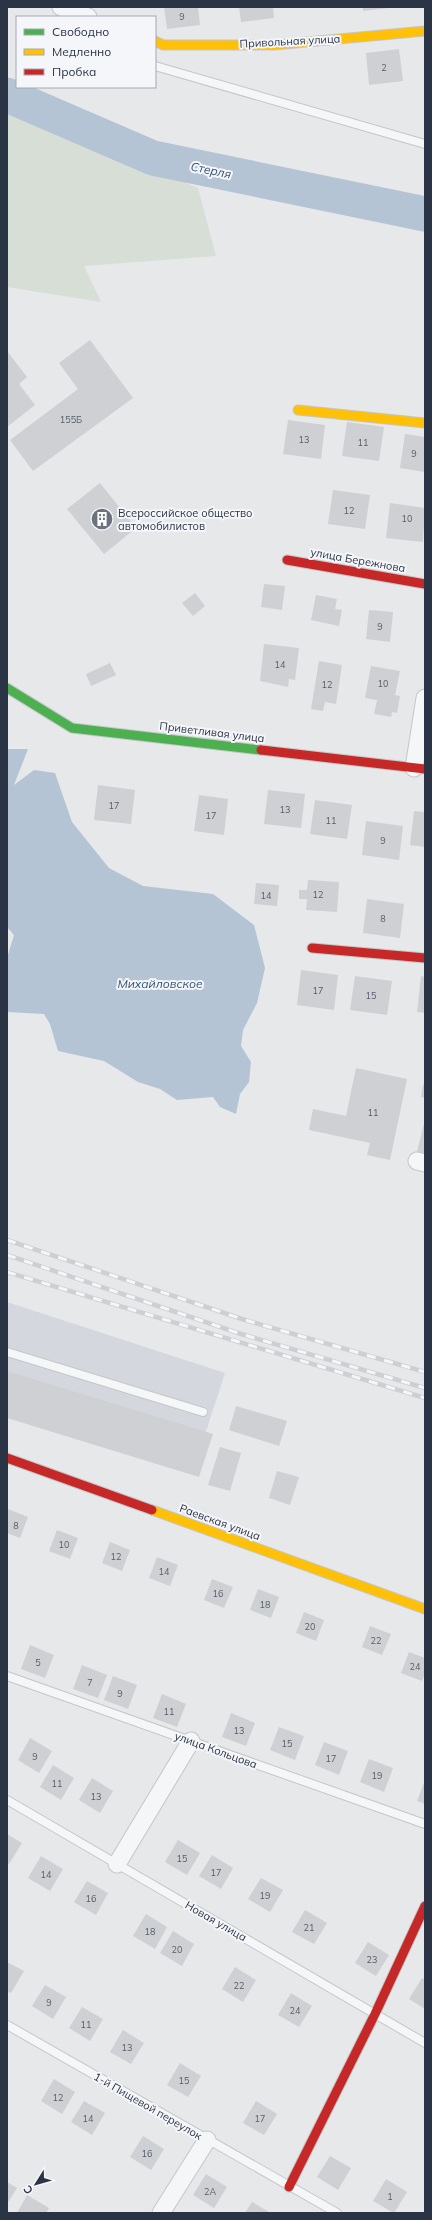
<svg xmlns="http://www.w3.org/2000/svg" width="432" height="2220" font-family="Mulish,sans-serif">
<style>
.built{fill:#d4d7dd}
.green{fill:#d6ded6}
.water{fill:#b4c4d5}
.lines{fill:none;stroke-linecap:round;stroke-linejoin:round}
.river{stroke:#b4c4d5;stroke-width:35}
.building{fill:#ced0d3}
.lane-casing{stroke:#c4c6c8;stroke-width:10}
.street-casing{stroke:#c4c6c8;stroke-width:19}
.fast-casing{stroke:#c4c6c8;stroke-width:11}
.slow-casing{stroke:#c4c6c8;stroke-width:11}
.jam-casing{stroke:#c4c6c8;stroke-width:11}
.lane{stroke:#f5f6f7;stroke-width:8}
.street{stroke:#f5f6f7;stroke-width:17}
.fast{stroke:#4caf50;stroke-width:9}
.slow{stroke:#ffc107;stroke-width:9}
.jam{stroke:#c62828;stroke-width:9}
.rail-casing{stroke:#cecfd2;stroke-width:4.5}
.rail{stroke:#f4f6f9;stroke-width:3;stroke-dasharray:9;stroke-linecap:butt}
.labels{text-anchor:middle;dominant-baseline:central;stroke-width:4;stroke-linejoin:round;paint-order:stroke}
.number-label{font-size:9px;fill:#545c69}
.street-label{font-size:11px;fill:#2b3445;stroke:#f4f6f9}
.poi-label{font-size:11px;fill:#2b3445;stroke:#f4f6f9;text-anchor:start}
.water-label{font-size:12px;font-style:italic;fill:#34527a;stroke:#f4f6f9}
</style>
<rect width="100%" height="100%" fill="#e6e8ea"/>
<polygon class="built" points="7,1302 225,1373 193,1471 7,1411"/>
<polygon class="green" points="7,106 198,188 216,256 84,266 101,302 7,287"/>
<polygon class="water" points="7,749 28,749 14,785 34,770 55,773 72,822 109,868 143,886 213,894 254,925 265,968 257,1003 243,1030 241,1046 251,1062 249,1082 240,1094 236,1114 220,1107 213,1097 177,1100 160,1089 138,1082 104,1061 58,1051 50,1024 44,1014 7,1012 7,958 14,935 7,927"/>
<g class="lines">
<polyline class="river" points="7,95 153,158 425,214"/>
</g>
<g class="building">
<polygon points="164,7 198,7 200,25 167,29"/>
<polygon points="239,7 273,7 274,18 241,22"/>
<polygon points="363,7 389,7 389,8 363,11"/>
<polygon points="399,49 403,81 369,85 366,53"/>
<polygon points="90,340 133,398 33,471 10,440 78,389 59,363"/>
<polygon points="7,351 27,377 19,384 35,405 7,427"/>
<polygon points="288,420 325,425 321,459 283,454"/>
<polygon points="347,422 384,427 379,461 342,456"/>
<polygon points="405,434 425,437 425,472 400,468"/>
<polygon points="100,483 136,528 104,554 67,509"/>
<polygon points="333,490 370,495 365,529 328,524"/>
<polygon points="390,503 425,508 423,542 386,538"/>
<polygon points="264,584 285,586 282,610 261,607"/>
<polygon points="195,593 205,606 193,616 182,603"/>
<polygon points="316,595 337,599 335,609 342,610 339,626 311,620"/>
<polygon points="369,610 393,612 390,642 366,639"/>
<polygon points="264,644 299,648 295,680 289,679 288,687 260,681"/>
<polygon points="319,661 342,665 336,704 325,702 323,711 311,709"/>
<polygon points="110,663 116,675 91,686 86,674"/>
<polygon points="371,666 400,671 395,695 400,696 397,713 392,712 391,717 374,714 377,700 365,698"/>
<polygon points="98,785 135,790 131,824 94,820"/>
<polygon points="268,790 305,794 301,828 264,824"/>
<polygon points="199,795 228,799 224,835 194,831"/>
<polygon points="315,800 352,805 347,839 310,834"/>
<polygon points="414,811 425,812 425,847 410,845"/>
<polygon points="366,821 403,826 399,860 362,855"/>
<polygon points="308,880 339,882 337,912 306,910 307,899 299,899 299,890 307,890"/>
<polygon points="256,883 279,885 277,906 254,904"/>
<polygon points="367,899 404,904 400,938 363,933"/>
<polygon points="301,970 338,975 334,1010 297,1005"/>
<polygon points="355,976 392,981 387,1015 350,1010"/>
<polygon points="421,976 425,977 425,1013 417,1012"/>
<polygon points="356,1068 407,1079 390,1160 367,1155 370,1143 309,1130 313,1109 346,1116"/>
<polygon points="423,1084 425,1085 425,1098 421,1097"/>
<polygon points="425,1119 425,1154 417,1152"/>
<polygon points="7,1371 213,1434 199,1477 7,1418"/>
<polygon points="236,1406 287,1421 279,1446 229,1430"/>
<polygon points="220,1447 241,1453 230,1491 208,1485"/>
<polygon points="277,1471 299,1477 290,1505 269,1498"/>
<polygon points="8,1509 28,1517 20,1538 7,1533"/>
<polygon points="57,1530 78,1538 70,1559 49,1551"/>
<polygon points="110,1542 130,1550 122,1571 102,1563"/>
<polygon points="157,1557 178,1565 170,1586 149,1578"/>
<polygon points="212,1579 233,1587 224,1608 204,1600"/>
<polygon points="258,1589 279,1597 271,1618 250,1610"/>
<polygon points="304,1612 324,1620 316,1641 296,1633"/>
<polygon points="370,1626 391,1634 382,1655 362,1647"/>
<polygon points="30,1645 54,1655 45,1678 21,1669"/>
<polygon points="409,1652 425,1658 425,1673 422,1681 401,1673"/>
<polygon points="82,1665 107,1675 98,1698 73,1689"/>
<polygon points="113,1676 137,1685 128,1709 104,1700"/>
<polygon points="162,1694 186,1704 177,1727 153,1718"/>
<polygon points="231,1713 255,1723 246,1746 222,1737"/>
<polygon points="279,1727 304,1736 295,1760 270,1750"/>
<polygon points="30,1738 52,1751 39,1773 18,1760"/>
<polygon points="324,1742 348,1751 339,1775 315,1765"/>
<polygon points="369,1759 393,1768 384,1792 360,1782"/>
<polygon points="53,1765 74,1778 61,1800 40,1787"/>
<polygon points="92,1778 113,1791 100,1813 79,1800"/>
<polygon points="425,1780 425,1804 417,1801"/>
<polygon points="7,1834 22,1843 9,1864 7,1863"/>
<polygon points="178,1840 200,1853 187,1875 165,1862"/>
<polygon points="212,1855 233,1868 221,1889 199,1876"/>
<polygon points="41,1856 63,1869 50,1891 28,1878"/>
<polygon points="261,1878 283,1890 270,1912 248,1899"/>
<polygon points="87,1881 108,1893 96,1915 74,1902"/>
<polygon points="305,1910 327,1923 314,1944 292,1932"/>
<polygon points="146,1914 167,1927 155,1949 133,1936"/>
<polygon points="173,1931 194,1944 182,1966 160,1953"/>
<polygon points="368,1942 389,1955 376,1976 355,1963"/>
<polygon points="7,1962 24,1971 11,1993 7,1991"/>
<polygon points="235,1967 256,1980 243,2002 222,1989"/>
<polygon points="422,1978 425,1980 425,2009 409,1999"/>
<polygon points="45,1985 66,1997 53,2019 32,2006"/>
<polygon points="291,1993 312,2006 299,2027 278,2015"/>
<polygon points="82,2007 103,2019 90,2041 69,2028"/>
<polygon points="123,2030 144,2043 131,2064 110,2052"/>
<polygon points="180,2063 201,2076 188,2097 167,2085"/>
<polygon points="54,2079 75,2092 62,2114 41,2101"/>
<polygon points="84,2101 105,2113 92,2135 71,2122"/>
<polygon points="256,2101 277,2114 264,2135 243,2123"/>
<polygon points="143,2136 164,2149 151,2170 130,2157"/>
<polygon points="330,2156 351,2168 338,2190 317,2177"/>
<polygon points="206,2174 227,2187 214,2208 193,2195"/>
<polygon points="386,2179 407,2192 394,2213 373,2201"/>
<polygon points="7,2182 17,2188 7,2204"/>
<polygon points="27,2195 49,2208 46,2213 17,2213"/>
<polygon points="252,2202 271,2213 245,2213"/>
</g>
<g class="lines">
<g class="lane-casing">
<g id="lane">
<polyline points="155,66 425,144"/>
<polyline points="7,1352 203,1412"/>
<polyline points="7,1676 425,1824"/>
<polyline points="7,1800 425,2043"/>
<polyline points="7,2025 337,2213"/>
</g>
</g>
<g class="street-casing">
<g id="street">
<polyline points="61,7 88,17"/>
<polyline points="414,768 425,698"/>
<polyline points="417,1161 425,1163"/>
<polyline points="117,1864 191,1741"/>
<polyline points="161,2213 207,2140"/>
</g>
</g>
<g class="fast-casing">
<polyline id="fast" points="7,688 72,728 261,750"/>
</g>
<g class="slow-casing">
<g id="slow">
<polyline points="155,41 163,45 274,45 425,31"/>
<polyline points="298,410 425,423"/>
<polyline points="152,1510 425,1609"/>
</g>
</g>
<g class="jam-casing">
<g id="jam">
<polyline points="287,560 425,584"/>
<polyline points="261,750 425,769"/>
<polyline points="312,948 425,958"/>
<polyline points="7,1458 152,1510"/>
<polyline points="289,2187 375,2014 425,1906"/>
</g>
</g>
<use href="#lane" class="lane"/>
<use href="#street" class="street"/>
<use href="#fast" class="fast"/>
<use href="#slow" class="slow"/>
<use href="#jam" class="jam"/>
<g class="rail-casing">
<g id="rail">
<polyline points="7,1240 245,1320 425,1372"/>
<polyline points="7,1255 241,1334 425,1388"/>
<polyline points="7,1272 425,1398"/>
</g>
</g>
<use href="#rail" class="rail"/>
</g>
<defs>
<g id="building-disc" transform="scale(1.15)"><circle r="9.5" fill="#6c737f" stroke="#f4f6f9"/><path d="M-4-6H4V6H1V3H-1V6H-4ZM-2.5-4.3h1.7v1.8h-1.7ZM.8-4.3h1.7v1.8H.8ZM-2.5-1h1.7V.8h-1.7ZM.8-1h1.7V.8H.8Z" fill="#fff"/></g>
</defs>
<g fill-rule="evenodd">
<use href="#building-disc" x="102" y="519"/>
</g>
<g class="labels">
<g class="number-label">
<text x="182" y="16">9</text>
<text x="384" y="67">2</text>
<text x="71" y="419">155Б</text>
<text x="304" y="439">13</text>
<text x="363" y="442">11</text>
<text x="414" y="453">9</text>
<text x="349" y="510">12</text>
<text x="407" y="518">10</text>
<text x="380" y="626">9</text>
<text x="280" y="664">14</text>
<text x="383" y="683">10</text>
<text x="327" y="684">12</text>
<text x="114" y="805">17</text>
<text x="285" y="809">13</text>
<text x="211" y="815">17</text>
<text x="331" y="820">11</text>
<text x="383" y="840">9</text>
<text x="318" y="894">12</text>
<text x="266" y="895">14</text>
<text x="383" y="918">8</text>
<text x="318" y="990">17</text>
<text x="371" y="995">15</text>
<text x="373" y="1112">11</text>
<text x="16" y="1525">8</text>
<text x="64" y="1544">10</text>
<text x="116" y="1556">12</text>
<text x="164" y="1571">14</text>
<text x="218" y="1593">16</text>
<text x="265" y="1604">18</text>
<text x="310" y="1626">20</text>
<text x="376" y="1640">22</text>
<text x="38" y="1662">5</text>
<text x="415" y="1666">24</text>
<text x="90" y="1682">7</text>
<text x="120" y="1693">9</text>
<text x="169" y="1711">11</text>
<text x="239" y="1730">13</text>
<text x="287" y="1743">15</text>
<text x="35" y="1756">9</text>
<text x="331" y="1758">17</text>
<text x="377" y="1775">19</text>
<text x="57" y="1783">11</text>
<text x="96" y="1796">13</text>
<text x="182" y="1858">15</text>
<text x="216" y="1872">17</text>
<text x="46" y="1874">14</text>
<text x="265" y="1895">19</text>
<text x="91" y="1898">16</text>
<text x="309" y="1927">21</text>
<text x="150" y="1931">18</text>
<text x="177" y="1949">20</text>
<text x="372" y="1959">23</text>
<text x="239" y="1985">22</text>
<text x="49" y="2002">9</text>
<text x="295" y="2010">24</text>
<text x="86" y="2024">11</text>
<text x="127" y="2047">13</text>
<text x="184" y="2080">15</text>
<text x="58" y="2097">12</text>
<text x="88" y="2118">14</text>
<text x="260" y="2118">17</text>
<text x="147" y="2153">16</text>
<text x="210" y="2191">2А</text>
<text x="390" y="2196">1</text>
</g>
<g class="street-label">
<text transform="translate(290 41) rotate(-3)">Привольная улица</text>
<text transform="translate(358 560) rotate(10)">улица Бережнова</text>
<text transform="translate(212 732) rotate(7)">Приветливая улица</text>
<text transform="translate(220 1522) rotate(20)">Раевская улица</text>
<text transform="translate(216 1750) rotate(20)">улица Кольцова</text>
<text transform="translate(216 1921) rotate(30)">Новая улица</text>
<text transform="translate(148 2106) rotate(30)">1-й Пищевой переулок</text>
</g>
<g class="poi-label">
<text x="118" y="513">Всероссийское общество<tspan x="118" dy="13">автомобилистов</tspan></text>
</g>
<g class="water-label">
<text transform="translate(211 170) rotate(12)">Стерля</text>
<text x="160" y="983">Михайловское</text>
</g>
</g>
<rect width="432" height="2220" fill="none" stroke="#2b3445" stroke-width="16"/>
<rect x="16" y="16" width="140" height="72" fill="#f4f6f9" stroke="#a4a8b1"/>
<rect x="24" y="29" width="20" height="6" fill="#4caf50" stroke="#a4a8b1"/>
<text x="52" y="36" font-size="12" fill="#2b3445">Свободно</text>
<rect x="24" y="49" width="20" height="6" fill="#ffc107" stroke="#a4a8b1"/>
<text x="52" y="56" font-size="12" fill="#2b3445">Медленно</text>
<rect x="24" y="69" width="20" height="6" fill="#c62828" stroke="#a4a8b1"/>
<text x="52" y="76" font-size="12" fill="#2b3445">Пробка</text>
<g transform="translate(36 2184) rotate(233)" stroke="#f4f6f9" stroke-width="3" paint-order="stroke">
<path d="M0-3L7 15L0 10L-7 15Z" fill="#2b3445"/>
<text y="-6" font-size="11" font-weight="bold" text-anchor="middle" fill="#2b3445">С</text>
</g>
</svg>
